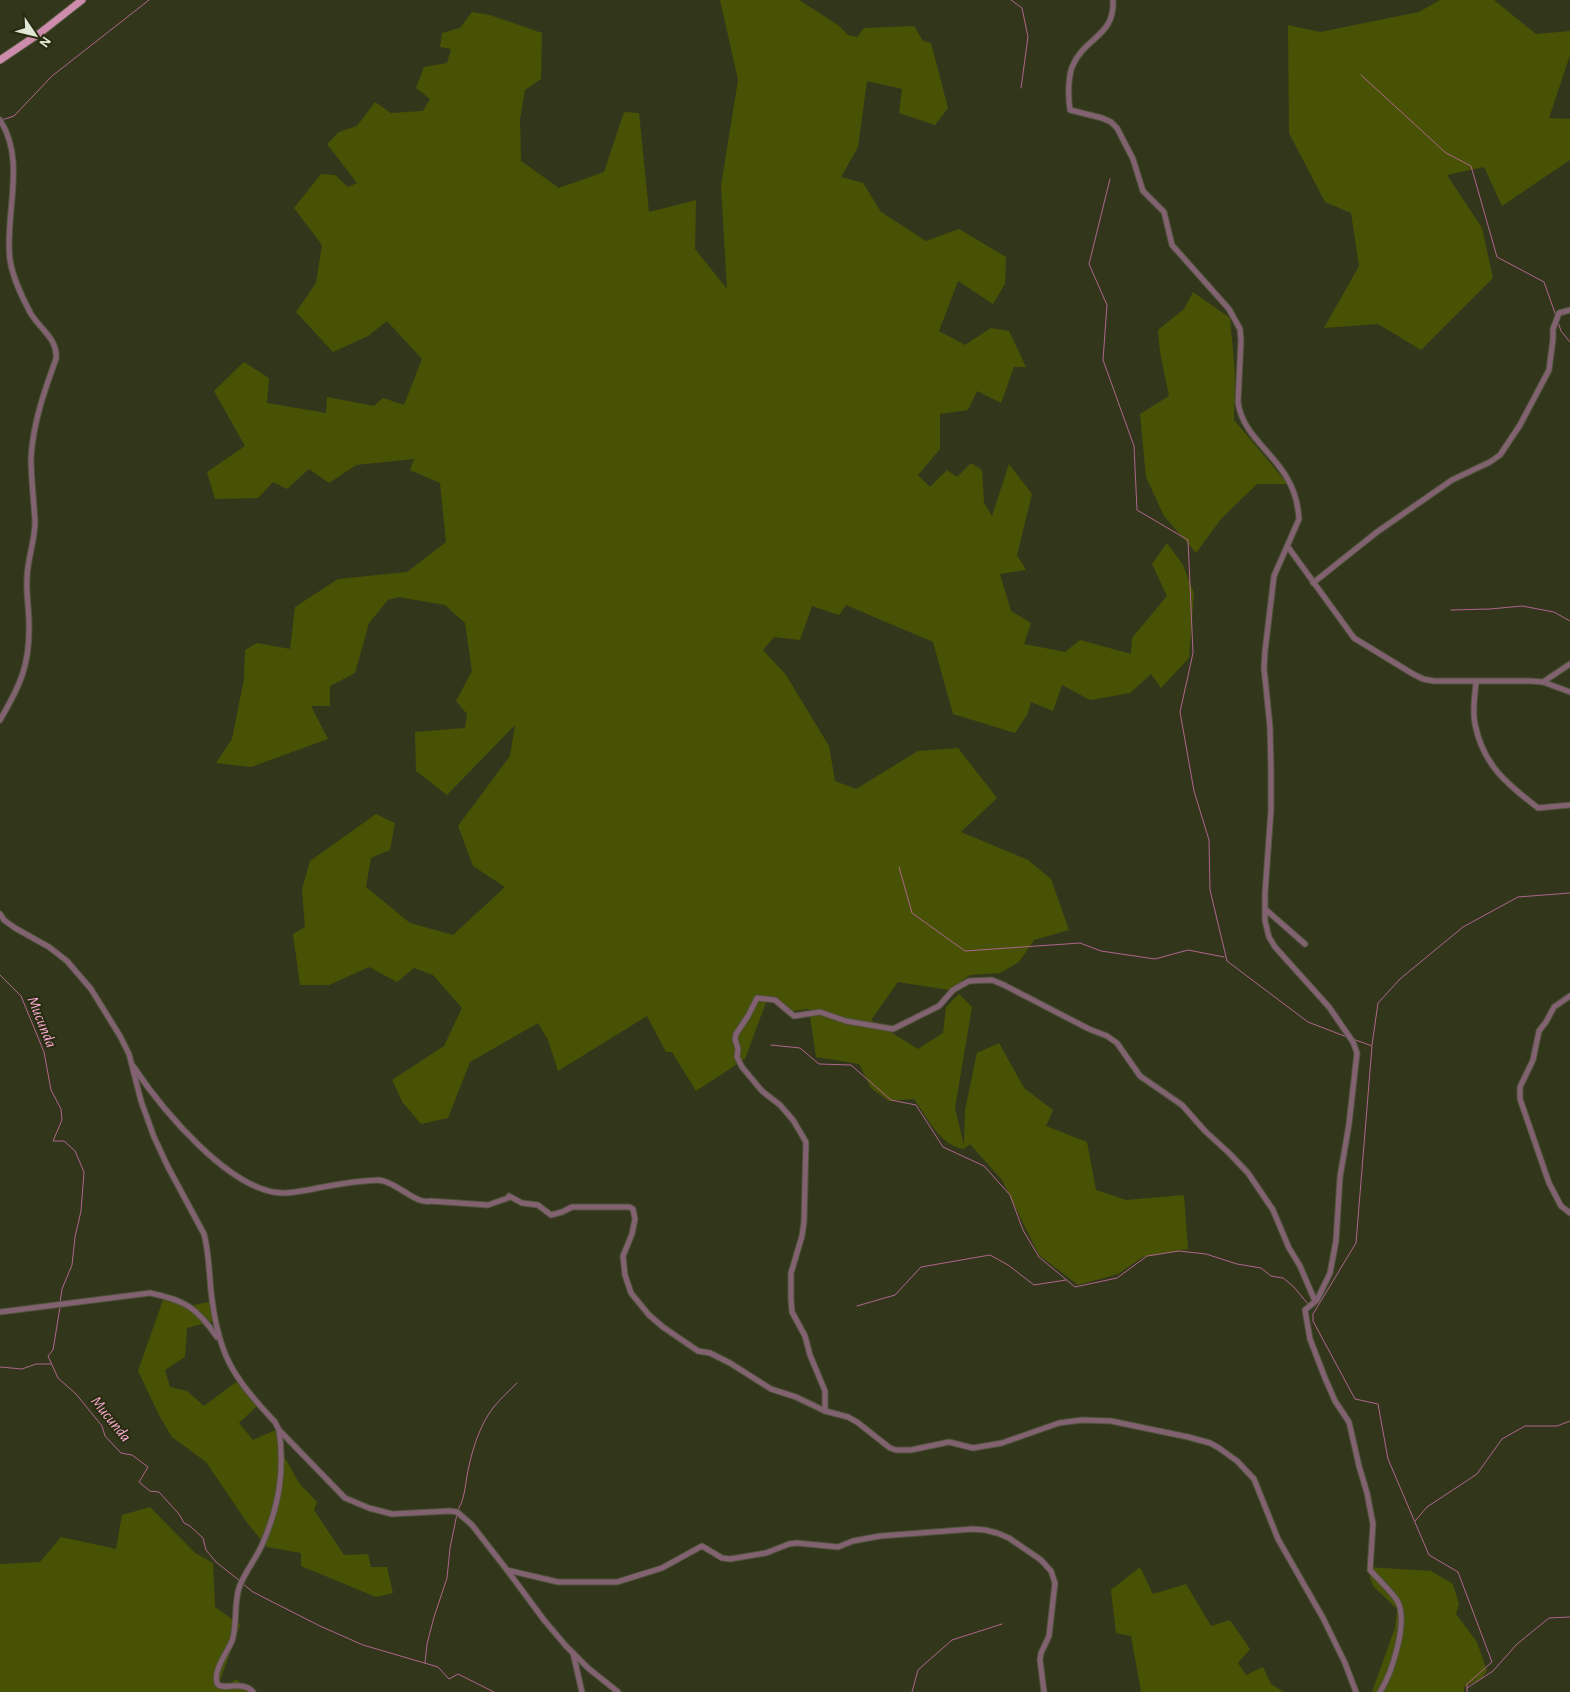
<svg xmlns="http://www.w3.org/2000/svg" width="1570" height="1692" font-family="'Alegreya Sans',sans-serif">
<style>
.green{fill:#485204}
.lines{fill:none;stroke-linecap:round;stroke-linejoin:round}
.stream{stroke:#af658b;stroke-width:1}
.minor-casing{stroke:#4e533a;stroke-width:7}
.major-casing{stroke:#4e533a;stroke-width:9}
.minor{stroke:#826171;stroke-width:5}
.major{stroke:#ce8cac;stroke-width:7}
.labels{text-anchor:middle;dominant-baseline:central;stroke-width:4;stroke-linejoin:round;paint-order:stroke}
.water-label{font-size:16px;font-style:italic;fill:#ffacd5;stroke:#282d12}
</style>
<rect width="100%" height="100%" fill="#32371c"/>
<g class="green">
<path d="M 720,0 L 799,0 L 838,25 L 848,35 L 857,37 L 864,28 L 914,26 L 923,41 L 931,43 L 948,108 L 935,125 L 899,113 L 902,89 L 867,81 L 858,147 L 841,177 L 863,183 L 881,212 L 926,241 L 959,229 L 1006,257 L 1005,284 L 993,304 L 958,281 L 939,331 L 965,345 L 991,328 L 1009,331 L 1026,367 L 1014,367 L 1001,403 L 977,391 L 968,410 L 940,414 L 940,449 L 918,475 L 930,487 L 947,470 L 957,477 L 971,463 L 982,470 L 984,503 L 992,516 L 1009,464 L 1032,494 L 1017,555 L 1026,570 L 1000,574 L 1011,611 L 1031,623 L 1024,644 L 1065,652 L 1080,640 L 1131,654 L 1132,638 L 1167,596 L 1152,564 L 1167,543 L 1183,565 L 1194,593 L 1189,658 L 1161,688 L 1151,674 L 1130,693 L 1090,700 L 1062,685 L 1053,711 L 1031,702 L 1027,715 L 1015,733 L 953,714 L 933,642 L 846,605 L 839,615 L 812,606 L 800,640 L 774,637 L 763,650 L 786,675 L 829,746 L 835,781 L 856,789 L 918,751 L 958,748 L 997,798 L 961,832 L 1028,860 L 1051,879 L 1069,930 L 1034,940 L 1019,962 L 1000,973 L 970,975 L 949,990 L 898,982 L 871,1020 L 918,1049 L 943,1033 L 946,1007 L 959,994 L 972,1007 L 955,1108 L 964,1146 L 965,1110 L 977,1053 L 999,1043 L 1024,1088 L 1053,1110 L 1046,1126 L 1087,1142 L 1096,1190 L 1126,1200 L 1184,1195 L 1188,1249 L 1143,1257 L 1118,1274 L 1078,1285 L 1039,1255 L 1002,1180 L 970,1144 L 964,1149 C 940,1146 927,1117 914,1099 L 889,1101 L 871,1088 L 859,1064 L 816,1057 L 809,1009 L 793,1011 L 768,997 L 745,1059 L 696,1091 L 672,1052 L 666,1052 L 647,1016 L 558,1071 L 548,1040 L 538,1023 L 470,1062 L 448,1118 L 421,1124 L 403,1103 L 392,1080 L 444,1046 L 462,1008 L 433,975 L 414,968 L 397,982 L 369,967 L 329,985 L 300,985 L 293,934 L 305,927 L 302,889 L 310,861 L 376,814 L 395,823 L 390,850 L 371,858 L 366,887 L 410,923 L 453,935 L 505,887 L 473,866 L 458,826 L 510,756 L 515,725 L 447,795 L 416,771 L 415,732 L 465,728 L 467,714 L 456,701 L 472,671 L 465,623 L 445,605 L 398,597 L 388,600 L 369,623 L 355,673 L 330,686 L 330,706 L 311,706 L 328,739 L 251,767 L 216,763 L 232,739 L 244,679 L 245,650 L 257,643 L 290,649 L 295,607 L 338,579 L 407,572 L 446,542 L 440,483 L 410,470 L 414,459 L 356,465 L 329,483 L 309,469 L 287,489 L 273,482 L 258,498 L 215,499 L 207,472 L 245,446 L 214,391 L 244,362 L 269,378 L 267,403 L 326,413 L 327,397 L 374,406 L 383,398 L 404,405 L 422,359 L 387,321 L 368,336 L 333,352 L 296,312 L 316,283 L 322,245 L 294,208 L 321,174 L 335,175 L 348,187 L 357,183 L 327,144 L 339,132 L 357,126 L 375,102 L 391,113 L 423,111 L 430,99 L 416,88 L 424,67 L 447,63 L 451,49 L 440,47 L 442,33 L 460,28 L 472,12 L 490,15 L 542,33 L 541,79 L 525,90 L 520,119 L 521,161 L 559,188 L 604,172 L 624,112 L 639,113 L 649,212 L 696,200 L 695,249 L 727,289 L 721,186 L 738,80 Z"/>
<polygon points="1440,0 1494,0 1536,34 1570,31 1570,55 1549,118 1570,119 1570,160 1502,206 1484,167 1447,175 1482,228 1493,278 1421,350 1378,324 1324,328 1359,266 1351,213 1325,202 1289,133 1288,25 1320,32 1419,12"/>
<polygon points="1193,292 1230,318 1235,374 1234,420 1288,484 1257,484 1221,519 1196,553 1164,516 1146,477 1140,414 1169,396 1160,352 1158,330 1184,309"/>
<polygon points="163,1300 189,1306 209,1302 213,1321 187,1328 185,1357 165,1370 170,1387 187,1391 204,1406 236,1382 257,1406 239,1423 253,1440 278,1429 280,1449 299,1483 317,1502 314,1510 344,1555 368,1554 371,1567 387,1567 393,1593 376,1597 301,1566 301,1553 267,1547 248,1524 206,1462 172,1437 160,1417 138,1371"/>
<polygon points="150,1507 195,1553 213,1563 215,1607 240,1625 220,1681 224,1686 237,1679 248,1692 0,1692 0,1564 40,1562 61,1537 116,1549 122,1515"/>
<polygon points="1140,1567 1153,1594 1186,1584 1211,1626 1230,1620 1250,1649 1238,1663 1246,1675 1263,1667 1271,1684 1284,1692 1141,1692 1131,1636 1116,1633 1111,1590"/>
<polygon points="1367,1567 1431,1571 1453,1584 1459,1604 1456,1614 1477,1642 1487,1671 1482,1678 1464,1687 1464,1692 1372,1692 1395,1628 1397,1609 1373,1586"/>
</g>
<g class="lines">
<g class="stream">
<polyline points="1011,0 1022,8 1028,37 1021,88"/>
<polyline points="1361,75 1446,153 1471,166 1497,257 1544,282 1556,316"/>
<polyline points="2,120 14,116 52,76 149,0"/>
<polyline points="1110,179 1089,264 1107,305 1103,360 1134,446 1137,510 1188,540 1193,653 1180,712 1194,791 1209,840 1210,890 1227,961 1308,1022 1347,1037"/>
<polyline points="1558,322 1561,331 1570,342"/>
<polyline points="1451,610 1490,609 1522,606 1554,612 1570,621"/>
<polyline points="899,867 912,913 965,951 1080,943 1101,951 1155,959 1188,950 1224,957"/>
<polyline points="0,975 21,996 44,1052 51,1090 61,1109 62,1120 53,1141 64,1141 75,1151 84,1172 81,1211 75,1237 72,1265 62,1289 60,1303"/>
<polyline points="1353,1039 1372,1046 1356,1243 1313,1314 1313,1321 1355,1399 1378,1404 1388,1459 1429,1555 1458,1572 1492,1662 1467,1684 1467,1692"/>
<polyline points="771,1045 800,1048 819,1064 851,1065 891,1100 916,1105 943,1147 984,1166 1010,1195 1023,1230 1039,1257 1075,1287 1117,1278 1147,1256 1179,1251 1206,1254 1237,1264 1261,1268 1271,1276 1283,1278 1293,1286 1308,1304"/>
<polyline points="1372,1045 1378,1003 1400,979 1463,927 1518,897 1570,893"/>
<polyline points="857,1306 895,1295 921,1267 990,1255 1008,1265 1034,1285 1066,1280"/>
<polyline points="60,1307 53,1350 48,1356 58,1378 76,1394 102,1426 105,1436 121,1453 132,1455 148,1467 139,1482 150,1491 159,1492 179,1514 184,1523 190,1526 203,1538 206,1550 216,1562 240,1581"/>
<polyline points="0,1367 22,1369 36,1364 51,1364"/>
<path d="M 458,1510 C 466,1496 465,1482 469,1466 C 473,1447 481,1423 493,1408 C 500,1399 509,1391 517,1383"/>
<polyline points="1415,1521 1427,1507 1477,1474 1502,1439 1525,1426 1557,1426 1570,1421"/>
<polyline points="243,1584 253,1592 320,1626 363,1645 438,1667 449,1679 458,1674 494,1692"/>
<polyline points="425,1663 427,1644 434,1617 447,1578 450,1548 457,1514"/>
<polyline points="1467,1688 1493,1671 1517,1644 1549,1618 1570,1617"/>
<polyline points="912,1692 918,1670 952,1640 1002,1624"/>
</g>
<g class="minor-casing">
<g id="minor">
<path d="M 1113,0 C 1115,37 1084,37 1072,67 C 1068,79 1068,97 1070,110 L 1102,118 L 1111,122 L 1117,128 L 1133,159 L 1143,191 L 1164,212 L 1172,245 L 1229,309 L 1240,329 L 1241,340 L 1238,402 C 1242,434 1272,451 1287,478 C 1295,491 1298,504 1299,519 L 1274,576 L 1265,651 L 1264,668 L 1270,727 L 1271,768 L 1271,810 L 1265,893 L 1265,921 L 1269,937 L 1275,947 L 1329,1007 L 1353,1042 L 1357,1053 L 1349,1124 L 1340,1177 L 1336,1241 L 1330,1273 L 1317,1300 L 1305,1310 L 1310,1339 L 1325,1378 L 1335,1401 L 1349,1422 L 1359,1466 L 1367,1493 L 1373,1524 L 1370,1570 C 1378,1579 1392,1592 1398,1602 C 1408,1623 1392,1673 1380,1692"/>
<path d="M 0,120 C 27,161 4,216 10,260 C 13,279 22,297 31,314 C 41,330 58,339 56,359 C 44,392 33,423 31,458 C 31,479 34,501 35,522 C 35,541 27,560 27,579 C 26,594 29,609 29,624 C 30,665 20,686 0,720"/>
<polyline points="1288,547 1354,638 1413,674 1423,679 1434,681 1530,681 1543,682 1570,692"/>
<polyline points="1313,583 1377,532 1452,480 1490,462 1500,455 1520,425 1549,370 1553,339 1553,329 1559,313 1570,310"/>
<path d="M 1476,682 C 1475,695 1472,711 1475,724 C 1483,765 1507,784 1538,808 L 1570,805"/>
<polyline points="1543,682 1570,664"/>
<polyline points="1265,909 1305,944"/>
<path d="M 0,914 L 4,920 L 15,928 L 49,947 L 67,961 L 91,989 L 120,1036 L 129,1054 L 141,1101 L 154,1137 L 168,1167 L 204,1234 C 209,1253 209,1272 211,1291 C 218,1355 232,1376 275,1422 L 279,1430 L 345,1498 L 369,1508 L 392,1514 L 450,1511 L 457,1512 L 472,1525 L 507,1570 L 544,1620 L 566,1646 L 588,1668 L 618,1692"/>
<polyline points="1570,996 1554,1007 1546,1022 1539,1031 1533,1060 1520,1087 1520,1099 1549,1183 1561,1206 1570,1213"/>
<path d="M 133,1066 C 161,1108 231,1194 285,1193 C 293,1193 300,1191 308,1190 C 327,1186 345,1183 364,1181 C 369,1181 374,1180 379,1180 C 397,1182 416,1205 430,1201 L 488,1205 L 508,1198 L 509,1196 L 522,1203 L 538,1205 L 551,1215 L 562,1212 L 572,1207 L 629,1207 L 633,1209 L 635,1219 L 632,1234 L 623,1256 L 625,1275 L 631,1293 L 649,1315 L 663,1327 L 698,1351 L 710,1353 L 730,1363 L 771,1389 L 796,1397 L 825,1411 L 848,1417 L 857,1422 L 890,1448 L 896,1450 L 911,1450 L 949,1442 L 973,1448 L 1002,1443 L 1059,1423 L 1082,1420 L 1111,1421 L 1188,1437 L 1210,1443 L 1219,1448 L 1237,1461 L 1254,1479 L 1278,1539 L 1323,1618 L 1345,1663 L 1356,1692"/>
<path d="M 0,1312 L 150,1293 C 185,1300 197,1308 217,1337"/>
<polyline points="825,1411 825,1391 810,1355 805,1336 792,1312 791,1299 791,1273 802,1236 804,1222 806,1142 793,1120 780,1105 762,1091 742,1067 737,1057 738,1049 735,1039 736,1034 748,1016 757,998 775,1000 794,1016 820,1012 846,1021 893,1029 939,1006 953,990 969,981 992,980 1004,985 1089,1029 1107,1036 1117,1043 1140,1076 1182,1105 1205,1131 1229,1153 1248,1173 1273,1210 1289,1248 1300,1266 1315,1301"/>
<polyline points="507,1570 558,1582 617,1582 662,1568 702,1546 722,1558 730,1559 766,1553 789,1544 797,1543 838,1547 853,1541 880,1536 973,1529 985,1530 997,1533 1009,1538 1041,1560 1051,1571 1055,1583 1049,1636 1041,1653 1040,1660 1044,1692"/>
<polyline points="573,1653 582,1692"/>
<path d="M 253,1692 C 243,1679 221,1692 217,1683 C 213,1670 227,1653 232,1641 C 238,1623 233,1603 240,1585 C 246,1571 256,1558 262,1545 C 279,1506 285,1471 279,1430"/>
</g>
</g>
<g class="major-casing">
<polyline id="major" points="0,60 40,33 82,0"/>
</g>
<use href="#minor" class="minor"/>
<use href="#major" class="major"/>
</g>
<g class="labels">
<g class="water-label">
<text transform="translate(42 1022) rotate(68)">Mucunda</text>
<text transform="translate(111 1419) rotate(51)">Mucunda</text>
</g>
</g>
<g transform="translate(35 35) rotate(125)" stroke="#282d12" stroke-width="4" paint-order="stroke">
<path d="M0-4L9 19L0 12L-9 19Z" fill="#e2e6d5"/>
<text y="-8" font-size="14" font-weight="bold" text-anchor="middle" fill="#e2e6d5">N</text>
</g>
</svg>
